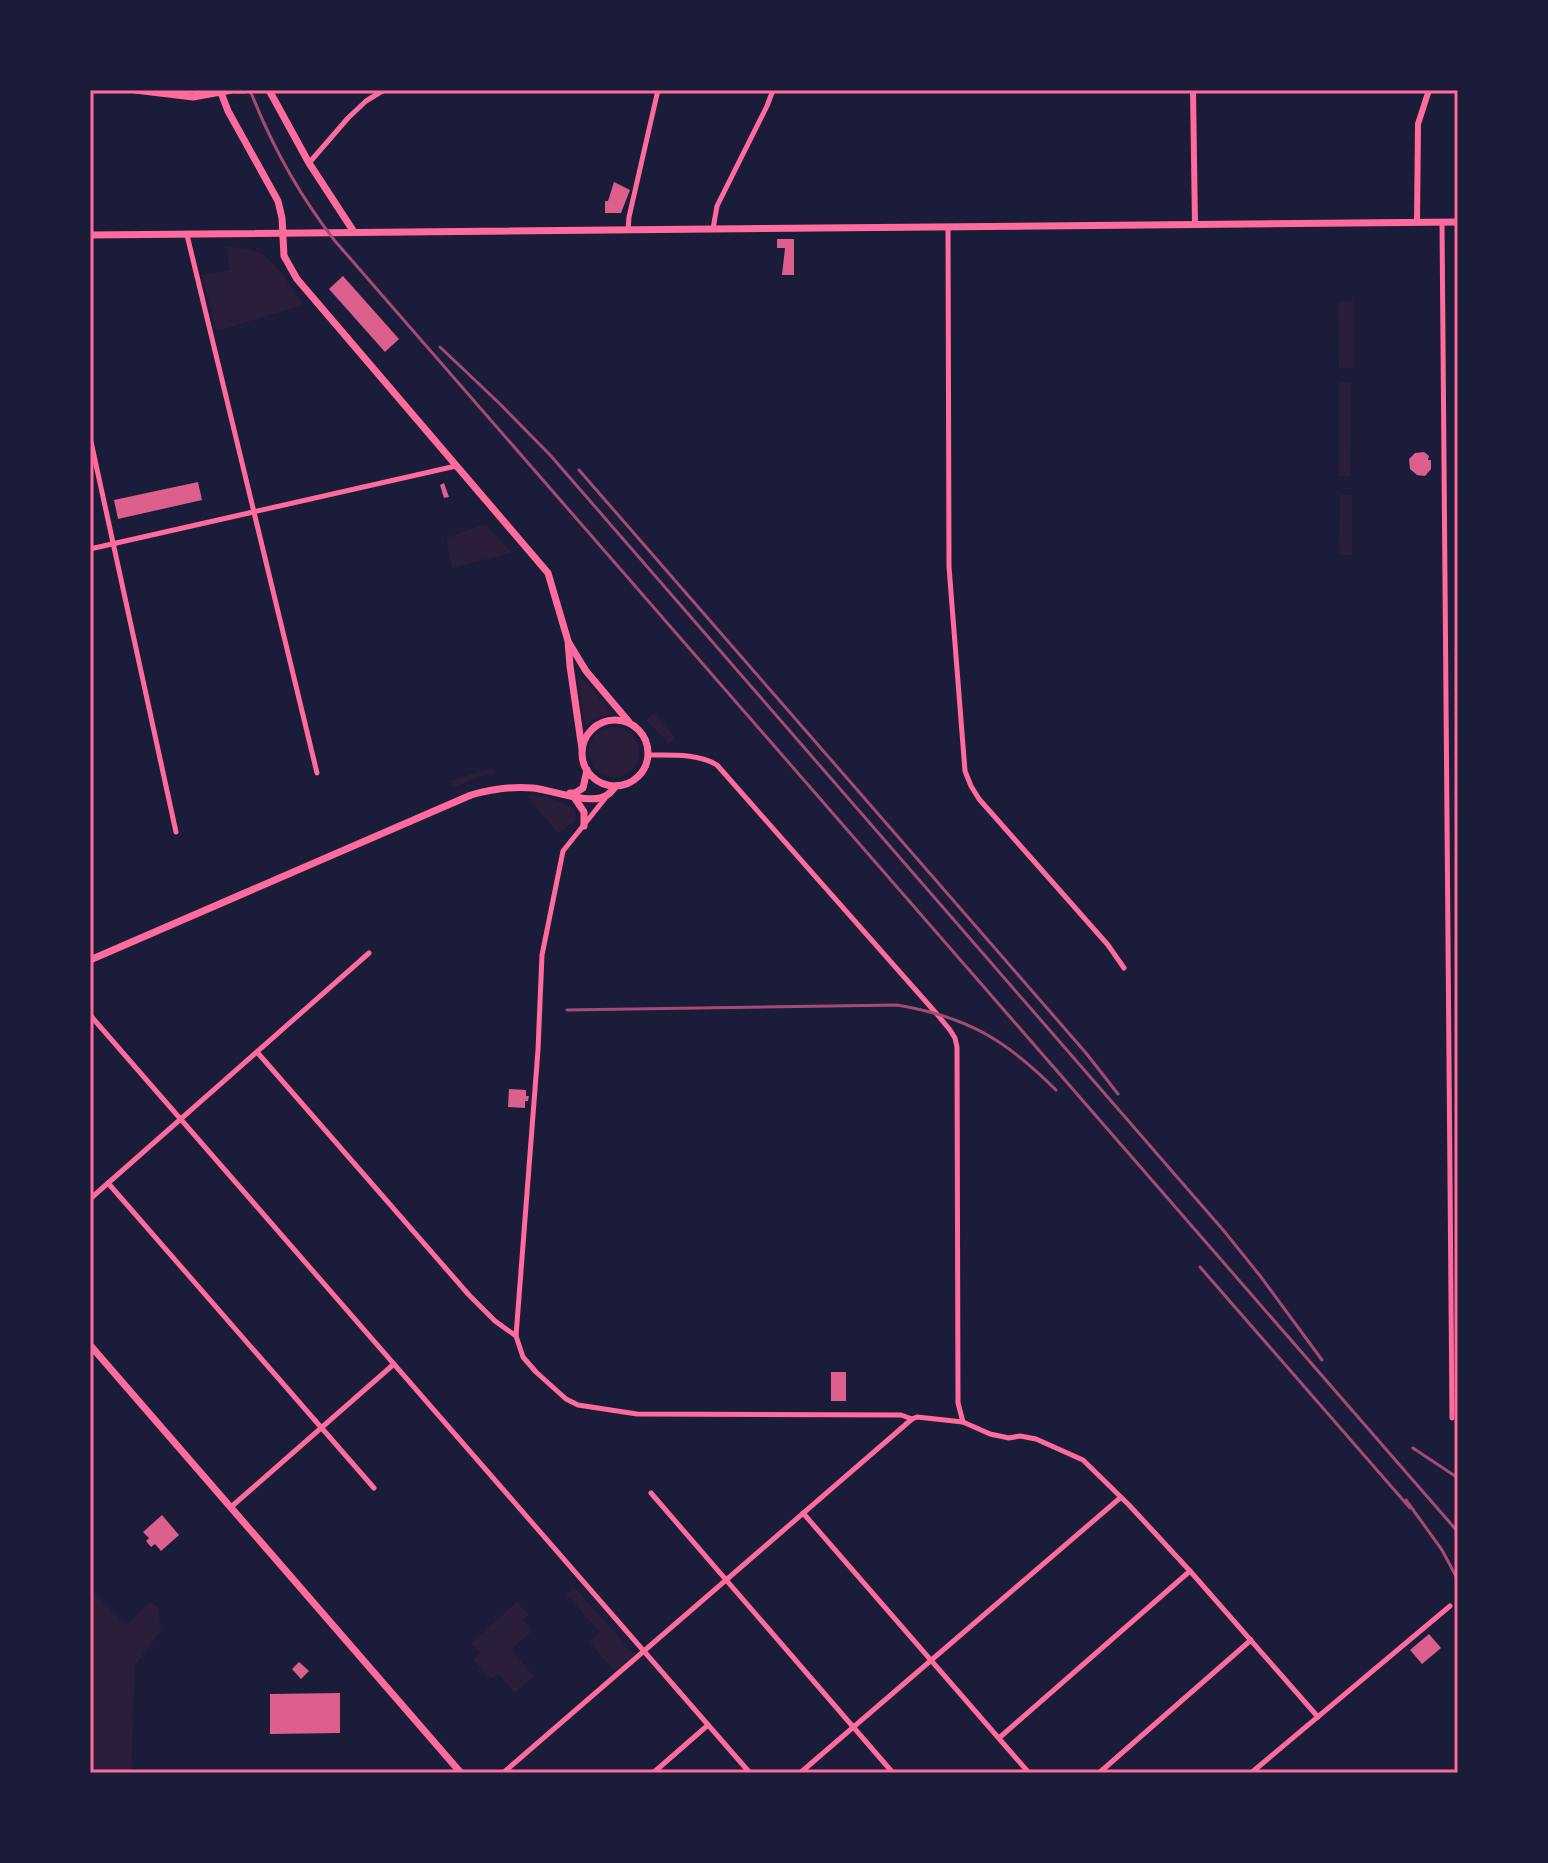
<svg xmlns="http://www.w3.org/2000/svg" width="1548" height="1863" font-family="'Golos Text',sans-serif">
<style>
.green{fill:#2a1e3b}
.building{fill:#dd5f8e}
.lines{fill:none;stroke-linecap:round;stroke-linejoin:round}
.minor{stroke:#ff6b9d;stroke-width:5}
.tertiary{stroke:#ff6b9d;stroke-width:6}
.secondary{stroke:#ff6b9d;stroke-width:7}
.rail{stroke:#a44b75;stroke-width:3}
.neatline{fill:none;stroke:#ff6b9d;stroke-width:3}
</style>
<rect width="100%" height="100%" fill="#1b1b3a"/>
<g class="green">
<path d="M 226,246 C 236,248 248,248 258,252 C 275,259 292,289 303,305 L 217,331 L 201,275 L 230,270 Z"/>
<polygon points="1353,301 1353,368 1339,368 1338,302"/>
<polygon points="1339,382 1351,382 1350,476 1339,476"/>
<polygon points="1340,495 1352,495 1352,555 1339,555"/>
<polygon points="485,524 512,553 452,568 446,538"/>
<polygon points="579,678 582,678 612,713 612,714 597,718 587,725 585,724 578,681"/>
<polygon points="651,714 655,715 675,737 669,744 647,721"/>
<circle cx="614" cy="752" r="25"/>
<polygon points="493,769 497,774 481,776 453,788 450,781 481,771"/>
<polygon points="527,795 544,796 575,809 576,820 561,832 556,831"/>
<polygon points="574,1587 634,1654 615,1671 589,1642 600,1632 566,1594"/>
<polygon points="90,1588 126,1625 150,1602 158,1607 161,1631 135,1665 131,1773 90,1773"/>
<polygon points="517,1602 529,1615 523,1620 532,1631 511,1650 534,1676 515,1693 498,1674 491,1679 473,1660 480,1653 471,1643"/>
</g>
<g class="building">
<polygon points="614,182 630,190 621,213 605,213 605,201 608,201"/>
<polygon points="777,239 794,239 794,275 782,275 785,248 777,248"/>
<polygon points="343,276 399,339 385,352 329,289"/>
<polygon points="1424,452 1429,456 1428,460 1431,460 1431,469 1425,476 1417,475 1410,469 1409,459 1415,453"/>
<polygon points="198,482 202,500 118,519 114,500"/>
<polygon points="444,483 449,497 444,498 440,485"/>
<polygon points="509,1089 526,1090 526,1096 529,1096 528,1101 525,1101 525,1108 508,1107"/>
<rect x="831" y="1372" width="15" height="29"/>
<polygon points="162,1515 179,1535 161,1551 155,1544 151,1547 146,1541 149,1538 143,1532"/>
<polygon points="1429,1634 1441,1648 1422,1664 1410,1650"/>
<polygon points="299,1662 309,1671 301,1679 292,1669"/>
<polygon points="340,1693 340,1733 270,1734 270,1694"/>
</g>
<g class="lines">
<g class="minor">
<polyline points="309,163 348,118 366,101 384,90"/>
<polyline points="1442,222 1452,1418"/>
<polyline points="948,227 949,567 965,771 971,786 979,799 1108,945 1124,968"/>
<polyline points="713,229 717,206 767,106 773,90"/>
<polyline points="628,230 629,217 658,90"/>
<polyline points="187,235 317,773"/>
<polyline points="90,437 176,832"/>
<polyline points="90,549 456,466"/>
<path d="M 648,755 C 669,755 698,753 717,765 L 936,1013 L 950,1030 L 955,1038 L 957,1047 L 958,1403 L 963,1422"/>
<polyline points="607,796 563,851 542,955 538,1050 516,1336 523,1357 536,1372 566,1399 578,1405 637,1414 901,1415 912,1419 917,1417 963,1422 990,1434 1009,1438 1020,1436 1036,1439 1083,1460 1129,1505 1190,1571 1318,1717"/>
<polyline points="90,1015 750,1773"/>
<polyline points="257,1052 469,1295 495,1321 516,1336"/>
<polyline points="108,1183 374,1488"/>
<polyline points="90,1199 369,953"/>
<polyline points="651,1493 893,1773"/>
<polyline points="231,1507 394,1364"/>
<polyline points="803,1513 1029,1773"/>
<polyline points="999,1738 1190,1571"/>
<polyline points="503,1773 912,1419"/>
<polyline points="653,1773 708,1725"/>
<polyline points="800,1773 1120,1498"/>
<polyline points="1099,1773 1251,1640"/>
<polyline points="1251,1773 1450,1606"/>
</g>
<g class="tertiary">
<polyline points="1193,90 1195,225"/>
<polyline points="1417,222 1418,124 1429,90"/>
</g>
<g class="secondary">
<polyline points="135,90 193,97 232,90"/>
<polyline points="220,90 228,111 278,201 282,218 284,256 297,279 548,573 568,641 570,666 582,749"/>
<polyline points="236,90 245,90"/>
<polyline points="269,90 309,163 354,232"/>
<polyline points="90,235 1458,222"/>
<polyline points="569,643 586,671 629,722"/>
<circle cx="615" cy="753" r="33"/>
<polyline points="570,793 575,793 583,788 587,770"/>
<polyline points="574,797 584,812 584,826"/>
<path d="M 90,960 L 471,795 C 492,789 512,786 533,788 C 553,790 591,806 607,795 C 611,793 613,789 616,786"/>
<polyline points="90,1345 461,1773"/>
</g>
<g class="rail">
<path d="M 250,90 C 271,144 299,195 335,241 L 1458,1532"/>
<polyline points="440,347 499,403 551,456 1224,1231 1261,1277 1322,1360"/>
<polyline points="579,470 1086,1053 1118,1094"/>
<path d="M 567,1010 L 897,1005 C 968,1017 1006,1040 1056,1090"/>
<polyline points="1200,1267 1410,1508"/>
<polyline points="1413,1448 1458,1478"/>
<polyline points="1406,1500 1442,1550 1458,1580"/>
</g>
</g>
<rect width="1548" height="1863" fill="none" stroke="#1b1b3a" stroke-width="184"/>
<rect x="92" y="92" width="1364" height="1679" class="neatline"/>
</svg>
